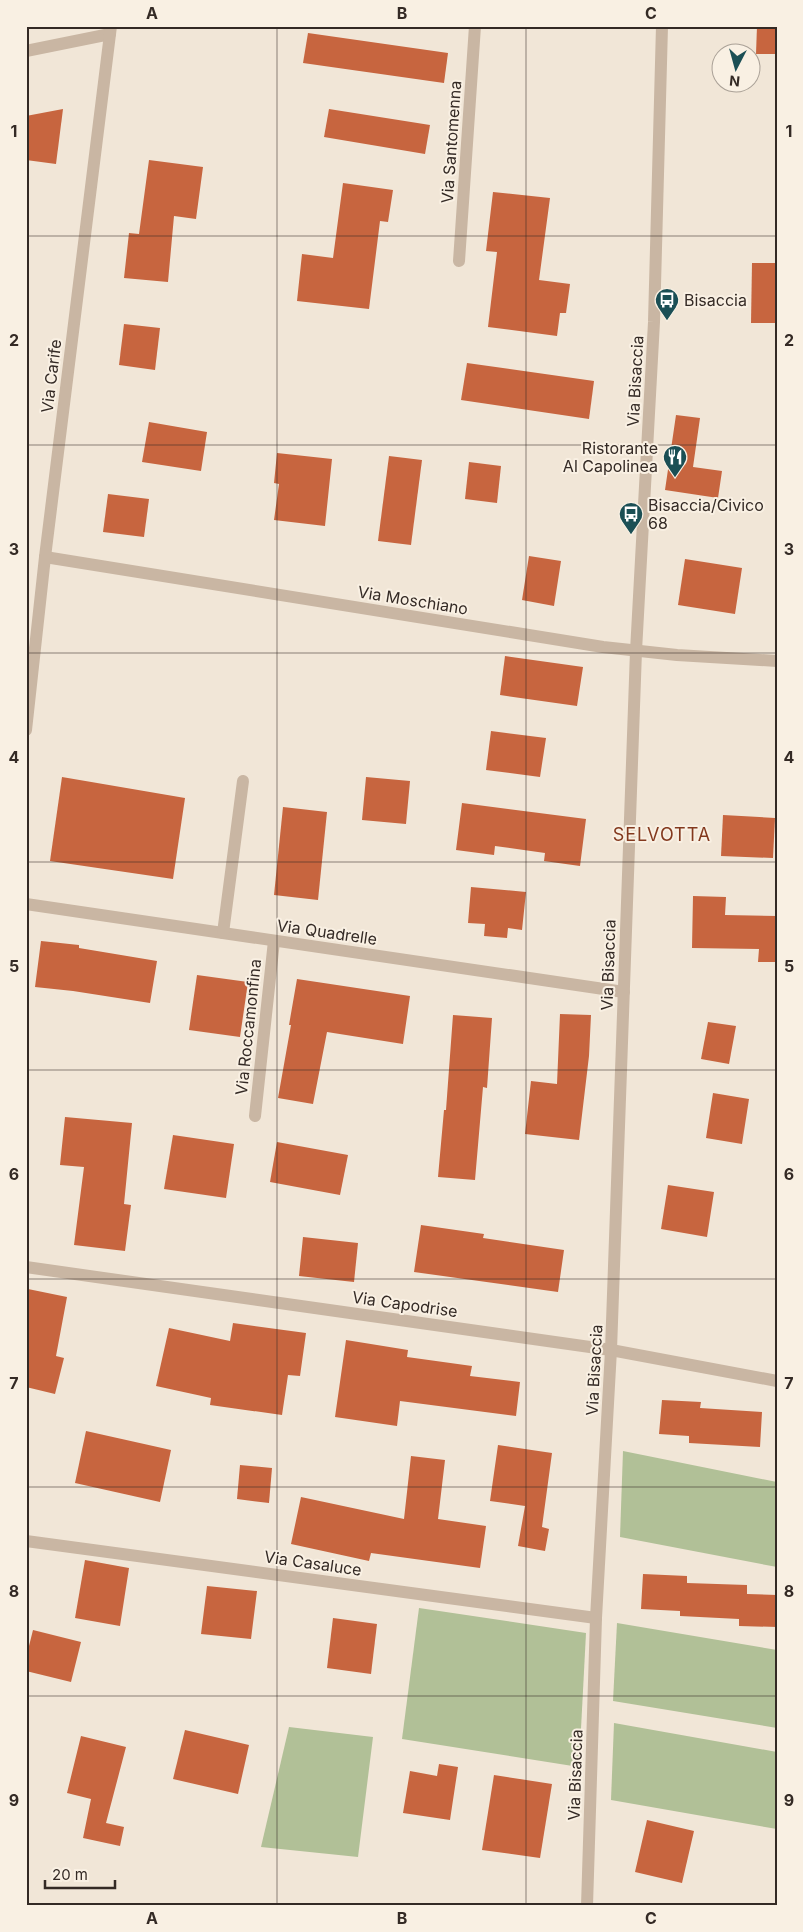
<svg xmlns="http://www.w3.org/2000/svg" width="803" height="1932" font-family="Inter,sans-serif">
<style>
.green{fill:#b1c097}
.building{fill:#c7653f}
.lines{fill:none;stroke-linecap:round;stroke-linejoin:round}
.minor{stroke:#c9b6a3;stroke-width:12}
.grid{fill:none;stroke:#342a25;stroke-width:1;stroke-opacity:0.55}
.labels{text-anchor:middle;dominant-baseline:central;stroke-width:4;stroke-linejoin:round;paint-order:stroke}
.street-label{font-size:16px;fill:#342a25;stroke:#f9f0e3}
.poi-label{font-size:16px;fill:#342a25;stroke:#f9f0e3;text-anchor:start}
.neighbourhood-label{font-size:18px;letter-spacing:1px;fill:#83391e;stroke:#f9f0e3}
.neatline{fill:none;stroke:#342a25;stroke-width:2}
.grid-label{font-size:16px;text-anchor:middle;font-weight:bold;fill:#342a25}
</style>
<rect width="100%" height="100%" fill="#f1e6d7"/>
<g class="green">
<polygon points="623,1451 777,1482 777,1567 620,1537"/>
<polygon points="419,1608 586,1633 579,1767 402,1739"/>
<polygon points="617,1623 777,1650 777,1728 613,1701"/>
<polygon points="614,1723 777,1752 777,1829 611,1800"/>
<polygon points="289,1727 373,1737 358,1857 261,1847"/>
</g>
<g class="building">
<polygon points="757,26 777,26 777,54 756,54"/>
<polygon points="308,33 448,53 444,83 303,63"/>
<polygon points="63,109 56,164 26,160 26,116"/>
<polygon points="329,109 430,125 425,154 324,137"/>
<polygon points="149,160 203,167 196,219 174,216 168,282 124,278 129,233 139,234"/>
<polygon points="343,183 393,190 388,222 380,221 369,309 297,301 302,254 333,258"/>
<polygon points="493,192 550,198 539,280 570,284 566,313 560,313 557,336 488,327 497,252 486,251"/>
<polygon points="752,263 777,263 777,323 751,323"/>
<polygon points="124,324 160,328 155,370 119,365"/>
<polygon points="467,363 594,381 589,419 461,400"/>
<polygon points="676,415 700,418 693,467 722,471 718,498 665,490"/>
<polygon points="149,422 207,432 201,471 142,462"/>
<polygon points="277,453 332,459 325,526 274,520 279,484 274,483"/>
<polygon points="389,456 422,460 411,545 378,541"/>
<polygon points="469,462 501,466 497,503 465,499"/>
<polygon points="108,494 149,499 144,537 103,532"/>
<polygon points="529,556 561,561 554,606 522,600"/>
<polygon points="685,559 742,568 735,614 678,605"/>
<polygon points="505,656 583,667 577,706 500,695"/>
<polygon points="491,731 546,738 540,777 486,770"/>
<polygon points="62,777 185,798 173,879 50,861"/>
<polygon points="366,777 410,781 406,824 362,820"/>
<polygon points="462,803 586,819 580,866 544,861 545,853 495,846 494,855 456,850"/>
<polygon points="283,807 327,812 318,900 274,895"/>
<polygon points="723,815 775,818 773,858 721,856"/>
<polygon points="471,887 526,892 522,930 508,928 507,938 484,936 485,924 468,923"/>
<polygon points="693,896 726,897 725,915 777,916 777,962 758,962 759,949 692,948"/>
<polygon points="41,941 79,945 79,948 157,961 150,1003 73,991 35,987"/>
<polygon points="197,975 248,982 240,1037 189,1030"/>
<polygon points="297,979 410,996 403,1044 327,1032 313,1104 278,1098 291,1025 289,1025"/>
<polygon points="560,1014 591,1015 589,1056 579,1140 525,1134 531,1081 557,1084"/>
<polygon points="453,1015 492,1018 487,1088 483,1087 475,1180 438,1177 444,1110 446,1110"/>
<polygon points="708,1022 736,1026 729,1064 701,1059"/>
<polygon points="713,1093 749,1099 742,1144 706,1138"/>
<polygon points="65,1117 132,1123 124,1204 131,1205 125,1251 74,1245 84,1167 60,1165"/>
<polygon points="173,1135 234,1144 226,1198 164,1189"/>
<polygon points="277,1142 348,1155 340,1195 270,1182"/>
<polygon points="668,1185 714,1192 707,1237 661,1229"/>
<polygon points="421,1225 484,1234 483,1238 564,1250 558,1292 414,1272"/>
<polygon points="303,1237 358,1243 354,1282 299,1276"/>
<polygon points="28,1289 67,1297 56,1356 64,1358 55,1394 26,1387"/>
<polygon points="233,1323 306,1333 300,1376 288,1375 282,1415 210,1405 211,1398 156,1386 169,1328 230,1341"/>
<polygon points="346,1340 408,1350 407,1357 472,1366 470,1376 520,1382 516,1416 400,1401 397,1426 335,1417"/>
<polygon points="662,1400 701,1402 700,1408 762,1412 760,1447 689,1443 689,1436 659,1434"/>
<polygon points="86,1431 171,1450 160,1502 75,1483"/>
<polygon points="498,1445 552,1453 542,1527 549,1529 545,1551 518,1546 525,1506 490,1501"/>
<polygon points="411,1456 445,1460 438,1519 486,1526 480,1568 371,1553 369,1561 291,1544 301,1497 404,1519"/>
<polygon points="240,1465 272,1468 269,1503 237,1499"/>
<polygon points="85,1560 129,1568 120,1626 75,1618"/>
<polygon points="643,1574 687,1576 687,1583 747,1585 747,1594 777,1595 777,1627 739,1626 739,1619 680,1616 680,1611 641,1609"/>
<polygon points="207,1586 257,1591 251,1639 201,1634"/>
<polygon points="333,1618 377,1624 371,1674 327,1668"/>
<polygon points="33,1630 81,1642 71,1682 26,1671 26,1658"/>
<polygon points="185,1730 249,1745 238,1794 173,1779"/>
<polygon points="81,1736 126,1747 106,1823 124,1827 120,1846 83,1838 91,1799 67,1793"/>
<polygon points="439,1764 458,1767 450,1820 403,1813 410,1771 437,1776"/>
<polygon points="494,1775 552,1784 540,1858 482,1850"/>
<polygon points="647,1820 694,1831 682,1883 635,1872"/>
</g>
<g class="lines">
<g class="minor">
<polyline points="26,51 110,34"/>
<polyline points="459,261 475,26"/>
<polyline points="45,557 603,647 677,655 777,661"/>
<polyline points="26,730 45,557 111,26"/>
<polyline points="26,904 624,992"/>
<polyline points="223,933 243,781"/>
<polyline points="255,1116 274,941"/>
<polyline points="26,1267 611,1350 777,1381"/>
<polyline points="26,1541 596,1618"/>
<polyline points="587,1906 596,1618 611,1350 636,651 654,322 662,26"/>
</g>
</g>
<path class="grid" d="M 277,26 L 277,1906M 526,26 L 526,1906M 26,236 L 777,236M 26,445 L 777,445M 26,653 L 777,653M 26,862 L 777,862M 26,1070 L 777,1070M 26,1279 L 777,1279M 26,1487 L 777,1487M 26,1696 L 777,1696"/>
<defs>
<g id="bus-pin" transform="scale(1.25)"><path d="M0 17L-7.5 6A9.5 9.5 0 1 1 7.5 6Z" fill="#1b4f55" stroke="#f9f0e3"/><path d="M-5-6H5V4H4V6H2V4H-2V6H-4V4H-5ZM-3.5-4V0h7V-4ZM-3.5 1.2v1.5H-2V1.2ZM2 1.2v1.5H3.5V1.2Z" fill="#fff"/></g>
<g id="restaurant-pin" transform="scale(1.25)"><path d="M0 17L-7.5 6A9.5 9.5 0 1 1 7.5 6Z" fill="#1b4f55" stroke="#f9f0e3"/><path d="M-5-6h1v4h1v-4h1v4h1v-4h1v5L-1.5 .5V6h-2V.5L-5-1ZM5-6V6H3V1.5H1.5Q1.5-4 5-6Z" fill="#fff"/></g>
</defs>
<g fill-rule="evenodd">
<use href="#bus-pin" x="667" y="300"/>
<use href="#restaurant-pin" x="675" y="457"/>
<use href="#bus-pin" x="631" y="514"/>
</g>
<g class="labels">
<g class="street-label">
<text transform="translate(451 142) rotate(-86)">Via Santomenna</text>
<text transform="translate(51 376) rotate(-83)">Via Carife</text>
<text transform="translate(635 381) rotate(-87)">Via Bisaccia</text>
<text transform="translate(413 600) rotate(9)">Via Moschiano</text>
<text transform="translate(327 932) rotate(8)">Via Quadrelle</text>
<text transform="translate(608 965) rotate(-88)">Via Bisaccia</text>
<text transform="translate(248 1027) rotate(-84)">Via Roccamonfina</text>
<text transform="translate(405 1304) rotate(8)">Via Capodrise</text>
<text transform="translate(594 1370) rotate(-87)">Via Bisaccia</text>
<text transform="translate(313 1563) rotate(8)">Via Casaluce</text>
<text transform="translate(575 1775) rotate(-88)">Via Bisaccia</text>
</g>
<g class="poi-label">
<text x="684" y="300">Bisaccia</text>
<text x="658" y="448" text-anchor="end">Ristorante<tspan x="658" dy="18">Al Capolinea</tspan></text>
<text x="648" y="505">Bisaccia/Civico<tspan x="648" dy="18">68</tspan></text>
</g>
<g class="neighbourhood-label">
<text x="662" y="834">SELVOTTA</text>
</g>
</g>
<rect width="803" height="1932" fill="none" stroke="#f9f0e3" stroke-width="55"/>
<g transform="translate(736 68) rotate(186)"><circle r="24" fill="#f9f0e3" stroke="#aaa197"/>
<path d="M0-4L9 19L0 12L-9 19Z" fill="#1b4f55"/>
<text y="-8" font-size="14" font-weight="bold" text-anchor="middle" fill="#342a25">N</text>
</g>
<path d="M45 1880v8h70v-8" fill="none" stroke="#342a25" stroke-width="2.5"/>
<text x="52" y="1880" font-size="15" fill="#342a25" stroke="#f9f0e3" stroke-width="4" paint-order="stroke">20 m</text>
<rect x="28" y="28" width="748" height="1876" class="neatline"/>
<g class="grid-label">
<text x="152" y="19">A</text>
<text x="402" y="19">B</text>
<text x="651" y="19">C</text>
<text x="14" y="137">1</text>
<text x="789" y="137">1</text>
<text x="14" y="346">2</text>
<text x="789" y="346">2</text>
<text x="14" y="555">3</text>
<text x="789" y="555">3</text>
<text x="14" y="763">4</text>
<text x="789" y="763">4</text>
<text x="14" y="972">5</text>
<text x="789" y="972">5</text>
<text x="14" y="1180">6</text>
<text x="789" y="1180">6</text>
<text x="14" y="1389">7</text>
<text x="789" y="1389">7</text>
<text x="14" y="1597">8</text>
<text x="789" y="1597">8</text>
<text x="14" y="1806">9</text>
<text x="789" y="1806">9</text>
<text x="152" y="1924">A</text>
<text x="402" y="1924">B</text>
<text x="651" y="1924">C</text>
</g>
</svg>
